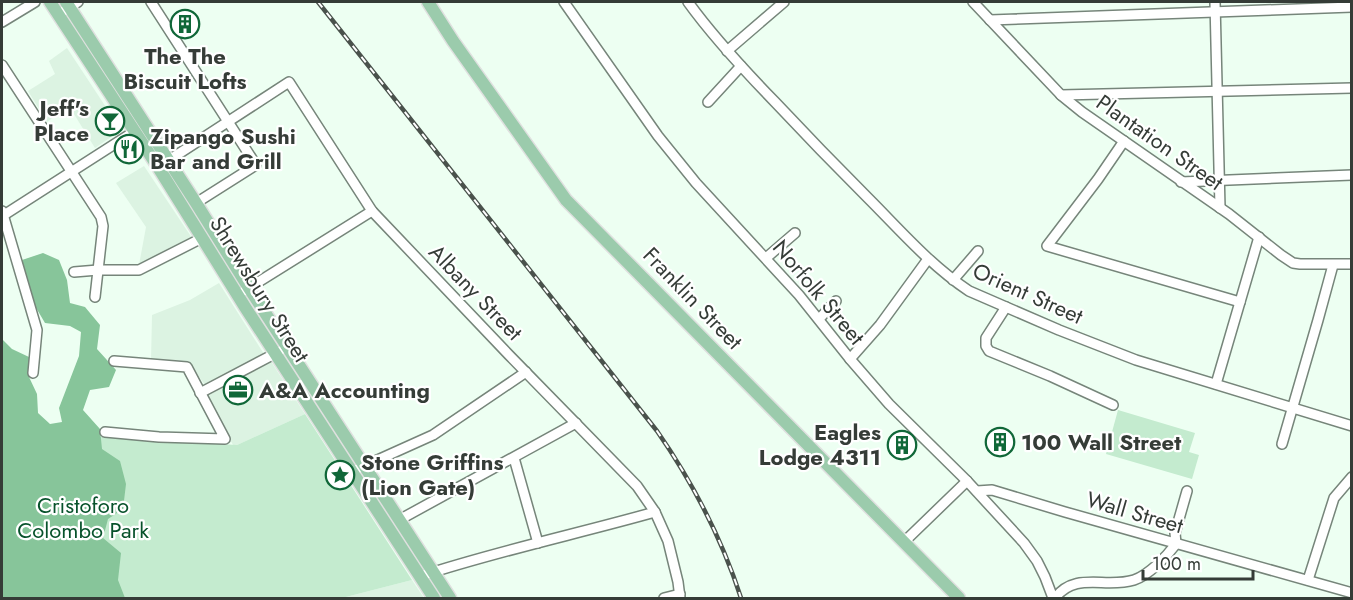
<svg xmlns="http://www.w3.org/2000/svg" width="1353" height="600" font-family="Jost,sans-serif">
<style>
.built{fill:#dcf3e2}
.green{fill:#c4ebcf}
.forest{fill:#87c59a}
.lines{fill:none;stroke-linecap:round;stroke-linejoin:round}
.minor-casing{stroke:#76857a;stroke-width:12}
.major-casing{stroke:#dfe0df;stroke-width:15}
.minor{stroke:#fff;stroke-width:9}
.major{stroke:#9bcbac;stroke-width:12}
.rail-casing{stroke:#4a524c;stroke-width:4.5}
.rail{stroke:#fff;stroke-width:2;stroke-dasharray:7;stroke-linecap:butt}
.labels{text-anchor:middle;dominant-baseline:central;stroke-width:4.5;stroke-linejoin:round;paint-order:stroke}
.poi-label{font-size:22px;font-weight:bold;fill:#353c37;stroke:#fff;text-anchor:start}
.street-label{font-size:22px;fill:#353c37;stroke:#fff}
.park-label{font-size:22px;fill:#07522b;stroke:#fff}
</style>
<rect width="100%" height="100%" fill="#edfff2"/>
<g class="built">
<polygon points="67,48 121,130 95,148 69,106 47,122 28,91 55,74 49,61"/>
<polygon points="144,166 192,238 139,265 146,227 116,183"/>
<polygon points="219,283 264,354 205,385 197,374 189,367 151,361 152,315 190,300"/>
<polygon points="270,360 305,414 237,445 233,445 204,392"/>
<polygon points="412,580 424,598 342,598"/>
</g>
<g class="green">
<polygon points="1118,410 1195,433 1189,452 1199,455 1192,479 1106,454"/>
<polygon points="305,414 412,580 342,598 2,598 2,431 237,445"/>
</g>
<polygon class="forest" points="43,253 59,260 67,280 70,303 85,307 100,325 97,349 116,370 109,387 90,390 83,410 100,429 102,449 120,461 126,484 123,509 108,519 103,538 121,553 118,580 125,598 2,598 2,339 12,349 29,357 29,377 37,394 38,413 50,424 62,422 59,408 79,356 81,332 70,326 45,323 35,306 22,260"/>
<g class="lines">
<g class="minor-casing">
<g id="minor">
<polyline points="151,2 256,165 196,203"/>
<polyline points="564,2 658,136 696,183 799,295 850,359 889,404 967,481 1024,543 1037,561 1045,577 1053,598"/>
<path d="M 688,2 C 714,38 744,70 775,102 C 805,134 836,166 868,198 C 900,230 930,265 969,291 L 1059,330 L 1136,360 L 1352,426"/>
<polyline points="973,2 1061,95 1082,112 1229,214 1281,255 1293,263 1300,264 1352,264"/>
<polyline points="1215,2 1220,208"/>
<polyline points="59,14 78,2"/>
<polyline points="990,20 1352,7"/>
<polyline points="2,22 35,2"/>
<polyline points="727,51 784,2"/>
<polyline points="2,65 101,217 103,226 95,297"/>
<polyline points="1061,95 1352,88"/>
<polyline points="708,102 741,66"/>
<polyline points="1124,141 1098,179 1047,246 1240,302"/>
<polyline points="163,164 289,82 372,211 509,355 637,486 655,512 668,541 678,582 680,598"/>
<polyline points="1181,182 1352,175"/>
<polyline points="2,211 37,330 33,373"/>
<polyline points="4,215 135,131"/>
<polyline points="766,258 795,233"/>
<polyline points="74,272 98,270 139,270 202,238"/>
<polyline points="953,280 978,251"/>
<polyline points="244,291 372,211"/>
<polyline points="1006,307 986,338 986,346 989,351 1050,376 1113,405"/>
<polyline points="819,319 836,301"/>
<polyline points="850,359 880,325 928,259"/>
<polyline points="1216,384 1259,237"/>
<polyline points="200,393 280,351"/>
<polyline points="105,432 159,437 225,439 187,367 114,361"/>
<polyline points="1282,444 1318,320 1333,265"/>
<polyline points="514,458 538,543"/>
<polyline points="353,471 433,435 526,372"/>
<polyline points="977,491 992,490 1065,512 1352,593"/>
<polyline points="399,520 576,423"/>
<polyline points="904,542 967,481"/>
<path d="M 421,576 C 497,551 577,534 655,512"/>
<polyline points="1308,580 1334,498 1352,477"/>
<polyline points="664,598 680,594"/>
<path d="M 1055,598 C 1076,571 1105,589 1134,580 C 1149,575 1167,556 1176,544 L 1175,533 L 1187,491"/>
</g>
</g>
<g class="major-casing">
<g id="major">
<polyline points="50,2 158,167 245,307 434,598"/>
<polyline points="66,2 196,203 249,288 450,598"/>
<polyline points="428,2 453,41 566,200 959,598"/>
</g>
</g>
<use href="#minor" class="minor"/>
<use href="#major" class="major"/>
<g class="rail-casing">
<path id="rail" d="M 318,2 L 657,431 C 693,483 722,539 741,598"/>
</g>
<use href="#rail" class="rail"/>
</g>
<defs>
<g id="building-ring" transform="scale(1.5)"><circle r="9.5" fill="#fff" stroke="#106738" stroke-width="1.5"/><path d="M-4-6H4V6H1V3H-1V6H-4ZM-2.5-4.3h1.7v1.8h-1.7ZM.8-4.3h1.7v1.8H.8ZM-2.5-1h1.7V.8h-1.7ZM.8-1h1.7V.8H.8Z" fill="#106738"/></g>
<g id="bar-ring" transform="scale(1.5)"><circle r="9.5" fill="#fff" stroke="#106738" stroke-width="1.5"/><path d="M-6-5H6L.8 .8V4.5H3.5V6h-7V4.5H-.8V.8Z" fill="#106738"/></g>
<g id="restaurant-ring" transform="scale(1.5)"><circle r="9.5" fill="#fff" stroke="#106738" stroke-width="1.5"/><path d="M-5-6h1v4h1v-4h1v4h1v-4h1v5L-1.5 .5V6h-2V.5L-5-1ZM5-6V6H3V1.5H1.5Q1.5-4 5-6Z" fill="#106738"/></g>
<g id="office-ring" transform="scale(1.5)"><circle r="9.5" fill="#fff" stroke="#106738" stroke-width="1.5"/><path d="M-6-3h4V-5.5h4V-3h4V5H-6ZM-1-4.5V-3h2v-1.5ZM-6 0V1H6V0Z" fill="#106738"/></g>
<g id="sight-ring" transform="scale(1.5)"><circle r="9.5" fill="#fff" stroke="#106738" stroke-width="1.5"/><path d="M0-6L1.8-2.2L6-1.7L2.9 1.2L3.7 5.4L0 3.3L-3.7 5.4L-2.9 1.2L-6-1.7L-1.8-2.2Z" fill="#106738"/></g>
</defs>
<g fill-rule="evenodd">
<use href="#building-ring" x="185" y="24"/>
<use href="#bar-ring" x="110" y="121"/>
<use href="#restaurant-ring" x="129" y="149"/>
<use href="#office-ring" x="238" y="390"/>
<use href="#building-ring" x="1000" y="442"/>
<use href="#building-ring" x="902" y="445"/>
<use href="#sight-ring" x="340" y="475"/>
</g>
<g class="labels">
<g class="poi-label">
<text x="185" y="56" text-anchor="middle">The The<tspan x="185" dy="25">Biscuit Lofts</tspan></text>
<text x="89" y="108" text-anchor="end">Jeff's<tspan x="89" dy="25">Place</tspan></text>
<text x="150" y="136">Zipango Sushi<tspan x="150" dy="25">Bar and Grill</tspan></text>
<text x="259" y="390">A&amp;A Accounting</text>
<text x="881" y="432" text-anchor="end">Eagles<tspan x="881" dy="25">Lodge 4311</tspan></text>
<text x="1021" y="442">100 Wall Street</text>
<text x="361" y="462">Stone Griffins<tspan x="361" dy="25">(Lion Gate)</tspan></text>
</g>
<g class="street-label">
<text transform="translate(1160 142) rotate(35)">Plantation Street</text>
<text transform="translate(260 289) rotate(58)">Shrewsbury Street</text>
<text transform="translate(476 292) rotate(46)">Albany Street</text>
<text transform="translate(819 292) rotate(50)">Norfolk Street</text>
<text transform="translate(1028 293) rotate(24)">Orient Street</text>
<text transform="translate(693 298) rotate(46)">Franklin Street</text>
<text transform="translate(1135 512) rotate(16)">Wall Street</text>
</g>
<g class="park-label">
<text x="83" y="505">Cristoforo<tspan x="83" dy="25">Colombo Park</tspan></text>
</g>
</g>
<rect width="1353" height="600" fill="none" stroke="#353c37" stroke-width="6"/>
<path d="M1143 570v9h110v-9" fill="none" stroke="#353c37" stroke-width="3"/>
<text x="1152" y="570" font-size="18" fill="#353c37" stroke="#ffffff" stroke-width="4.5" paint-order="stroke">100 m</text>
</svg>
